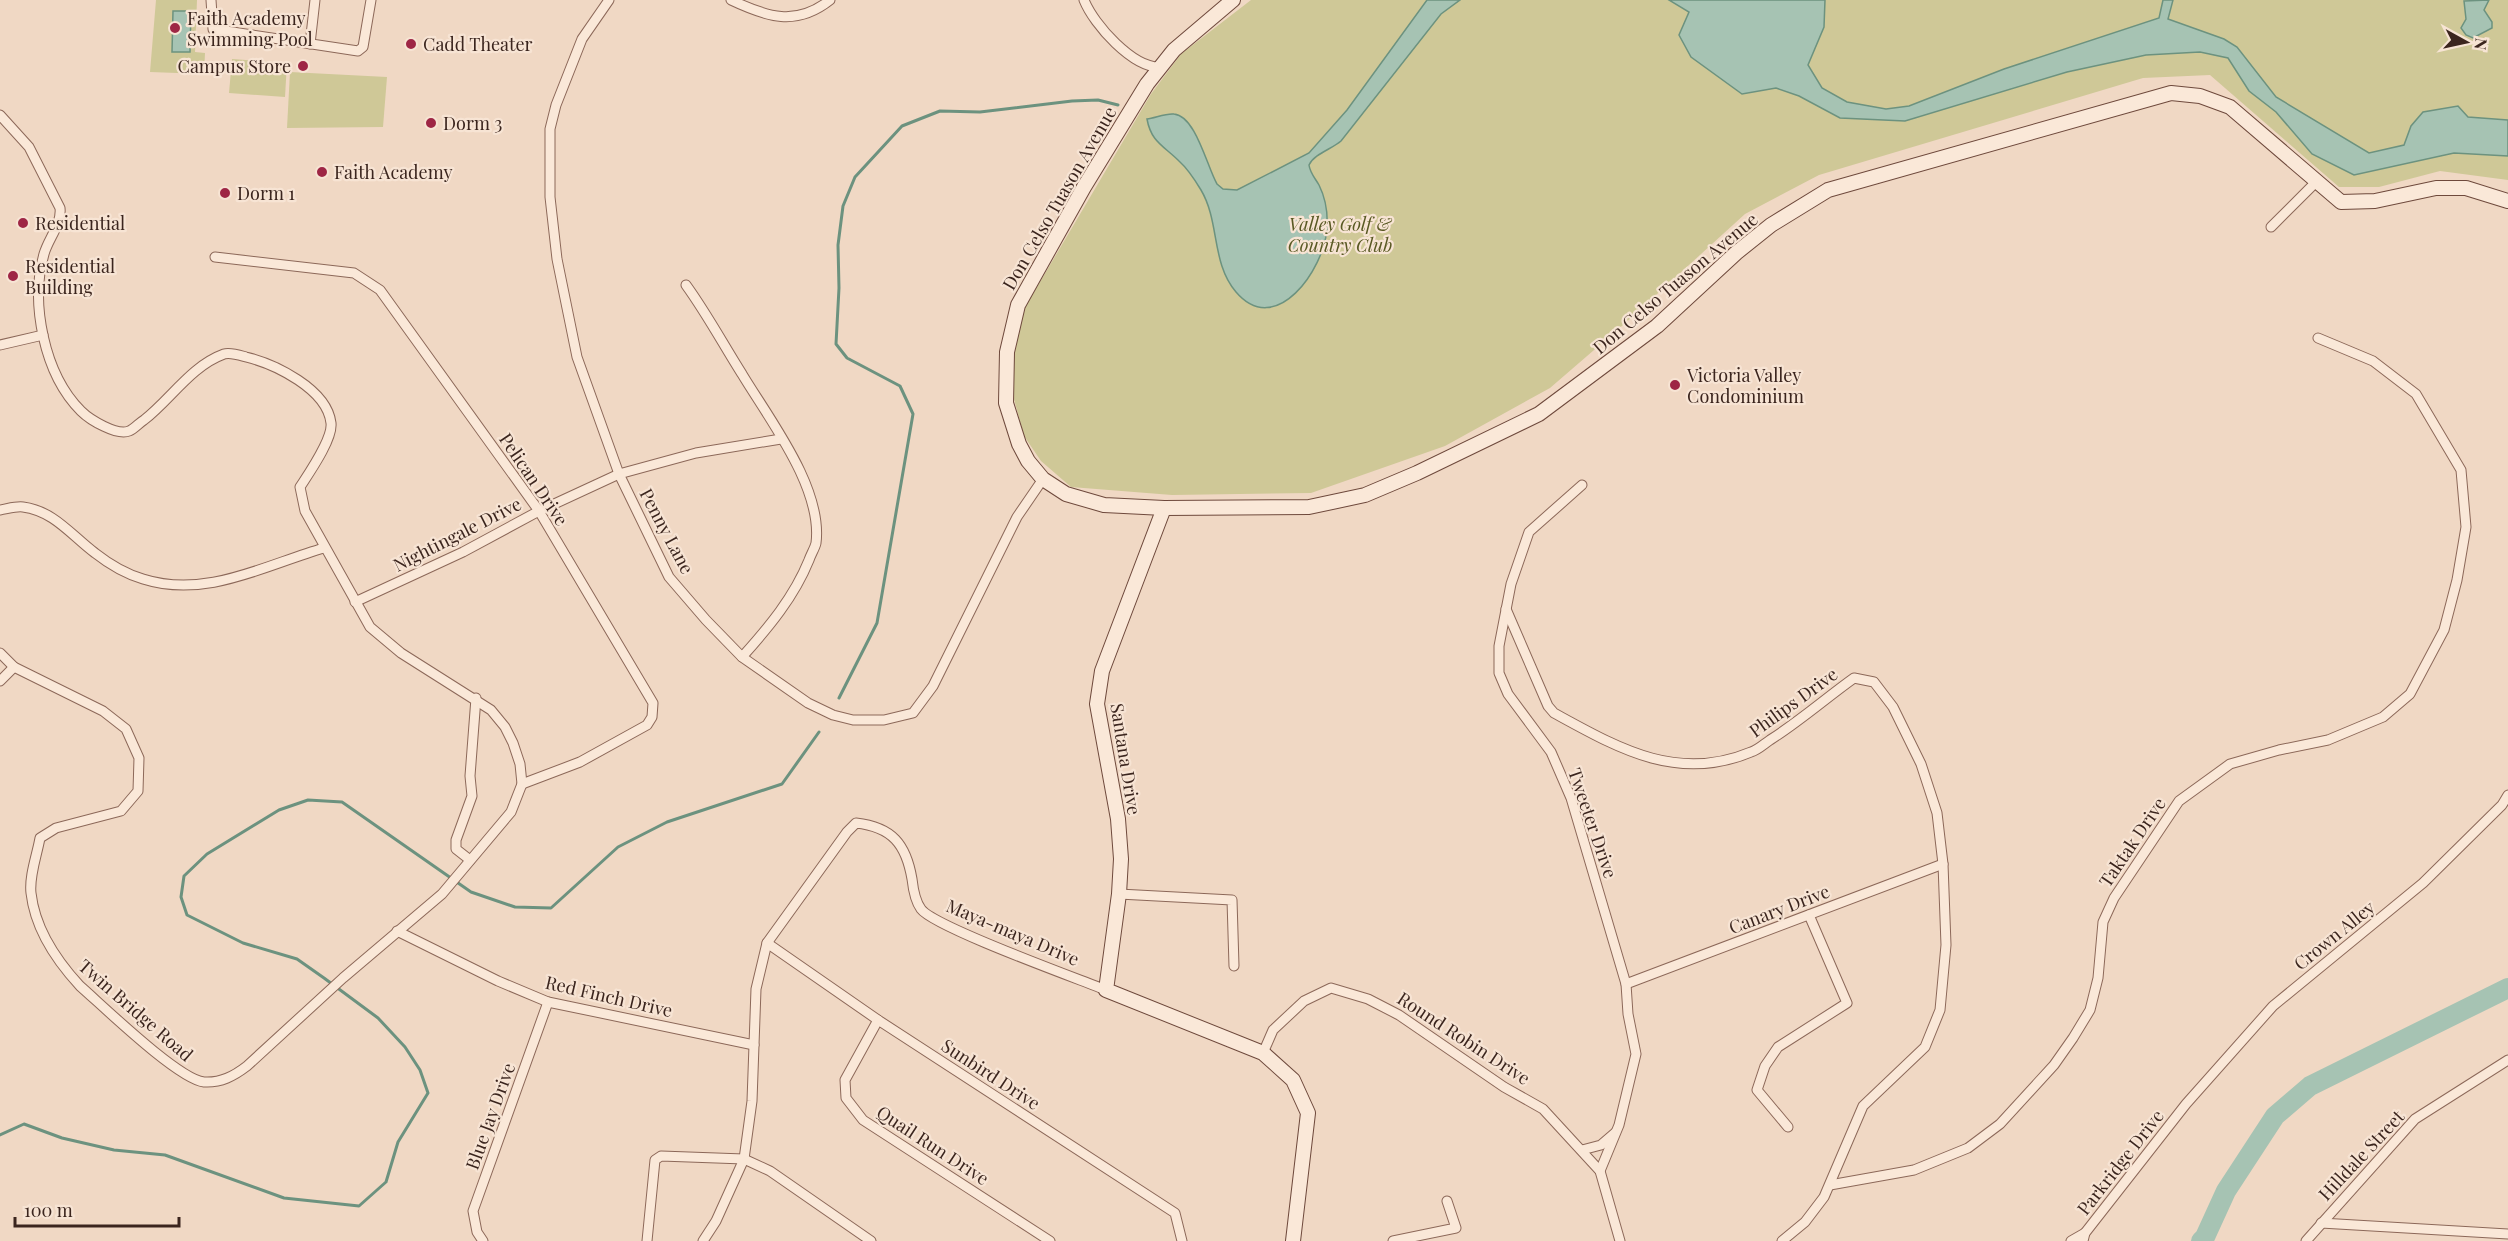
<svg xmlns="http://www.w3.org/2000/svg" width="2508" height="1241" font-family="'Playfair Display',serif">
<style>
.green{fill:#cfc897}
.water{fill:#a6c3b3;stroke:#6c927f;stroke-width:1.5}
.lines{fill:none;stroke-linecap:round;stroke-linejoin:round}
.stream{stroke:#6c927f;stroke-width:3}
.river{stroke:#a6c3b3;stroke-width:20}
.street-casing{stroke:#8c6859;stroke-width:11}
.secondary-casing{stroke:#6e493c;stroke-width:16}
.street{stroke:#fae8d8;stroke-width:9}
.secondary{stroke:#fae8d8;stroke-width:14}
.poi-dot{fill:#9e2645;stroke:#f7e4d4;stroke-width:2}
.labels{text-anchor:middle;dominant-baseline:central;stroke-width:4.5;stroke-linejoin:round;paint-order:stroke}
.poi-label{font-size:18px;fill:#3b251e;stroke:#f7e4d4;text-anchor:start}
.street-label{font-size:18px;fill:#3b251e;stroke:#f7e4d4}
.park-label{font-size:18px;font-style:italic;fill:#595923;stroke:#f7e4d4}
</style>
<rect width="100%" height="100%" fill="#f0d8c4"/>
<g class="green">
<polygon points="156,0 197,0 195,52 205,53 204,74 150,72"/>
<polygon points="1251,0 2508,0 2508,180 2440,171 2379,187 2339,187 2210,75 2143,78 1819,175 1745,214 1623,325 1550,388 1445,446 1311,493 1172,495 1071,487 1041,461 1024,436 1008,377 1024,309 1151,94 1181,54"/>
<polygon points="232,59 287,63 285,97 229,93"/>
<polygon points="290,72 387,77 383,127 287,128"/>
</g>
<g class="water">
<path d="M 1427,0 L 1460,0 L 1441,14 L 1341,141 C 1332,149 1314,154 1309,165 C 1310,173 1315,178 1319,185 C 1326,199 1328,214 1327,229 C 1324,269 1276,339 1236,292 C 1211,263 1220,222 1201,190 C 1195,180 1188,169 1179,161 C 1164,146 1151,142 1147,119 C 1155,118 1166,113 1174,114 C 1196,116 1207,167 1217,184 L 1223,189 L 1237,190 L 1309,153 L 1347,110 Z"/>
<polygon points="1669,0 1825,0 1824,27 1808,65 1822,88 1847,102 1886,109 1909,106 2004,69 2159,18 2163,0 2173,0 2168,19 2224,39 2237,47 2276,97 2369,153 2404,145 2411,126 2423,112 2458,106 2468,117 2508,120 2508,156 2454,153 2354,175 2312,154 2276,112 2249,91 2228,58 2200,52 2146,55 2067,72 1905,121 1840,118 1799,96 1776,88 1742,94 1691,57 1679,35 1689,12"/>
<polygon points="2489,0 2484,10 2492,22 2492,28 2473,38 2466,35 2461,28 2466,19 2464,1"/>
<polygon points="173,11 191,11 190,52 172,52"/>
</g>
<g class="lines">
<g class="stream">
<polyline points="839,698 877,623 913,414 900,386 847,358 836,344 839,288 838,245 843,206 855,177 902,126 940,111 980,112 1072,101 1098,100 1118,105"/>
<polyline points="0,1135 24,1124 62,1138 114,1150 165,1155 284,1198 359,1206 386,1182 398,1142 428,1093 420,1070 405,1047 378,1018 324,978 297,959 243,943 187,915 181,897 184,876 207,854 279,810 308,800 342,802 471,892 515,907 551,908 618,847 667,822 782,784 819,732"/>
</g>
<polyline class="river" points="2201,1241 2205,1237 2226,1191 2275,1116 2310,1086 2508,988"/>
<g class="street-casing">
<g id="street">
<polyline points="211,0 213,29 358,51 363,47 371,0"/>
<polyline points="609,0 582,39 556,105 550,129 550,197 557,259 577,357 619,474 669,577 706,620 742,657 808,703 833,715 853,720 884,720 913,713 933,686 1017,517 1043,479"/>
<path d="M 731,0 C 767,17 796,27 830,0"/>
<path d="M 1084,0 C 1094,25 1133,68 1160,67"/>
<polyline points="310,44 315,0"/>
<path d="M 0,115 L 29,147 L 60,208 C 62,224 48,239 44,254 C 30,303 44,374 81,411 C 90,420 117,436 129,431 C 134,429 139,423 144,420 C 171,399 191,366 224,354 C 230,352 239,355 246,357 C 275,364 327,389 331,423 C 333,439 309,473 300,487 L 305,511 L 370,627 L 401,653 L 491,710 L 505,727 L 513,743 L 520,764 L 522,784 L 511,812 L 442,894 L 343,978 L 247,1066 C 234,1076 221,1083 204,1082 C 178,1079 104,1007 80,986 C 56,960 35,929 31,893 C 29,876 37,855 40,838 L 56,828 L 121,811 L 138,791 L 139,758 L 126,729 L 103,711 L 14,667 L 0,653"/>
<polyline points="2271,227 2316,182"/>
<polyline points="215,257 354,273 380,290 539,511 653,703 652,717 647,725 580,762 522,784"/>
<path d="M 686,285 C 707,314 723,344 742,374 C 769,419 823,488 816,543 C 815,548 811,554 809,560 C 794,597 769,627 742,657"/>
<polyline points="0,345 43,335"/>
<polyline points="1582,485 1529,532 1511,584 1499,646 1499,673 1508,694 1551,752 1571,798 1626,984 1628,1014 1636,1054 1619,1125 1600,1171"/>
<path d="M 0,510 C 7,509 16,506 23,507 C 54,511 71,535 95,553 C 109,564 126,574 143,579 C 206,599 265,565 324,548"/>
<polyline points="355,602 463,552 539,511 619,474 696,453 781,439"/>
<path d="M 1506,609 L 1548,706 L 1554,713 C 1618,748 1677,783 1751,752 C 1758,750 1764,744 1770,740 C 1800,721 1826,698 1854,678 L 1874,682 L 1893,707 L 1921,764 L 1937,813 L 1943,864 L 1946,945 L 1940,1010 L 1925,1047 L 1863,1106 L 1824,1197 L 1805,1222 L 1782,1241"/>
<polyline points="0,681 14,667"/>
<polyline points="470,860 456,849 456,840 472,796 470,776 476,698"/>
<polyline points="1119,894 1232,900 1234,966"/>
<polyline points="397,931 498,981 548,1002 754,1045"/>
<polyline points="767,943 878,1020 1175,1213 1182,1241"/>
<polyline points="1626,984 1943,864"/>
<polyline points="878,1020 845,1080 846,1098 863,1120 1050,1241"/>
<polyline points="1263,1053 1273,1030 1304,1001 1331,988 1368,999 1399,1015 1504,1087 1543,1109 1600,1171 1620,1241"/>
<polyline points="1788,1127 1757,1090 1765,1066 1778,1047 1847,1003 1809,915"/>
<polyline points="1582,1150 1601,1145 1615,1133"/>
<polyline points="1830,1185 1914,1170 1968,1148 2000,1124 2054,1065 2073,1038 2090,1010 2098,978 2103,922 2114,898 2179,801 2230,764 2279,750 2328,740 2383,717 2410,694 2444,630 2457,580 2466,527 2461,470 2416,394 2373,361 2318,338"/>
<polyline points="2321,1223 2508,1234"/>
<polyline points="483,1241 477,1232 473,1211 548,1002"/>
<polyline points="647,1241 655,1160 661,1156 744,1159 770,1171 871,1241"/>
<path d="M 703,1241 L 716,1221 L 744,1159 L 752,1101 L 756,989 L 767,943 L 847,832 L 856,823 C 892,827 906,844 912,879 C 913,888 915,901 921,909 C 934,927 1076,978 1106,990"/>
<polyline points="1393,1241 1456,1228 1447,1201"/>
<polyline points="2071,1241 2085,1233"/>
<polyline points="2083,1241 2085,1233 2186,1104 2273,1006 2423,883 2502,805 2508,795"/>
<polyline points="2306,1241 2415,1119 2508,1060"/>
</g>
</g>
<g class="secondary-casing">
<g id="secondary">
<polyline points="1233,0 1174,50 1147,84 1084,187 1018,305 1007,352 1006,403 1019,444 1028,461 1043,479 1066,494 1104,505 1164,508 1309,507 1365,495 1417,473 1539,414 1657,326 1736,253 1771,225 1828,190 2171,93 2200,96 2230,107 2341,202 2375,201 2436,188 2466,188 2508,201"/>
<polyline points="1164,508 1102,671 1097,704 1118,819 1121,859 1119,894 1106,990 1263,1053 1293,1080 1308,1113 1293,1241"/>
</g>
</g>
<use href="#street" class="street"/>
<use href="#secondary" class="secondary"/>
</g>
<g class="poi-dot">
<circle cx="175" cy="28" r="6"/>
<circle cx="411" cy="44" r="6"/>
<circle cx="303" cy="66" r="6"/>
<circle cx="431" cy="123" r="6"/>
<circle cx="322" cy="172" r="6"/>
<circle cx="225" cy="193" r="6"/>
<circle cx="23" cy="223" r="6"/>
<circle cx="13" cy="276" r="6"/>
<circle cx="1675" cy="385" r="6"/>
</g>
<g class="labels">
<g class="poi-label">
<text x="187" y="18">Faith Academy<tspan x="187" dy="21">Swimming Pool</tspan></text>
<text x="423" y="44">Cadd Theater</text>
<text x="291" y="66" text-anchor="end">Campus Store</text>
<text x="443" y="123">Dorm 3</text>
<text x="334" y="172">Faith Academy</text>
<text x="237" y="193">Dorm 1</text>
<text x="35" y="223">Residential</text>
<text x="25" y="266">Residential<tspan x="25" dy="21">Building</tspan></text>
<text x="1687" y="375">Victoria Valley<tspan x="1687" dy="21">Condominium</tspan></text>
</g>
<g class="street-label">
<text transform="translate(1059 198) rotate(-60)">Don Celso Tuason Avenue</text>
<text transform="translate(1675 283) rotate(-40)">Don Celso Tuason Avenue</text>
<text transform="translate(534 479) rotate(56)">Pelican Drive</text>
<text transform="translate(667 531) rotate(62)">Penny Lane</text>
<text transform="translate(457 534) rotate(-27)">Nightingale Drive</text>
<text transform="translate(1793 702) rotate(-36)">Philips Drive</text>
<text transform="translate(1126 759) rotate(81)">Santana Drive</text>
<text transform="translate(1593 823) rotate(71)">Tweeter Drive</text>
<text transform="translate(2132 842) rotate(-56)">Taktak Drive</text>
<text transform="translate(1779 909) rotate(-21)">Canary Drive</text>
<text transform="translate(1013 932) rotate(23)">Maya-maya Drive</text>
<text transform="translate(2334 935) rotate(-39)">Crown Alley</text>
<text transform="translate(609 996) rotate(13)">Red Finch Drive</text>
<text transform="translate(136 1010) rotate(41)">Twin Bridge Road</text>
<text transform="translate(1464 1038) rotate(33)">Round Robin Drive</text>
<text transform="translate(991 1074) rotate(33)">Sunbird Drive</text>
<text transform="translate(490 1116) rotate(-70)">Blue Jay Drive</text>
<text transform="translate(933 1145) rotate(33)">Quail Run Drive</text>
<text transform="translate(2361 1155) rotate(-47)">Hilldale Street</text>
<text transform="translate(2120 1162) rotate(-52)">Parkridge Drive</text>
</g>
<g class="park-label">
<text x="1340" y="224">Valley Golf &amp;<tspan x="1340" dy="21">Country Club</tspan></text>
</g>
</g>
<g transform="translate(2466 42) rotate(98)" stroke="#f7e4d4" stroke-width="4.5" paint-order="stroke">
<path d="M0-4.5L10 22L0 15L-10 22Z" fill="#3b251e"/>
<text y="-9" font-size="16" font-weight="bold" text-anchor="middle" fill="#3b251e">N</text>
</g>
<path d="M15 1217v9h164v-9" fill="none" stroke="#3b251e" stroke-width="3"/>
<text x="24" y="1217" font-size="18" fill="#3b251e" stroke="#f7e4d4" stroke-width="4.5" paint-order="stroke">100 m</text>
</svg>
